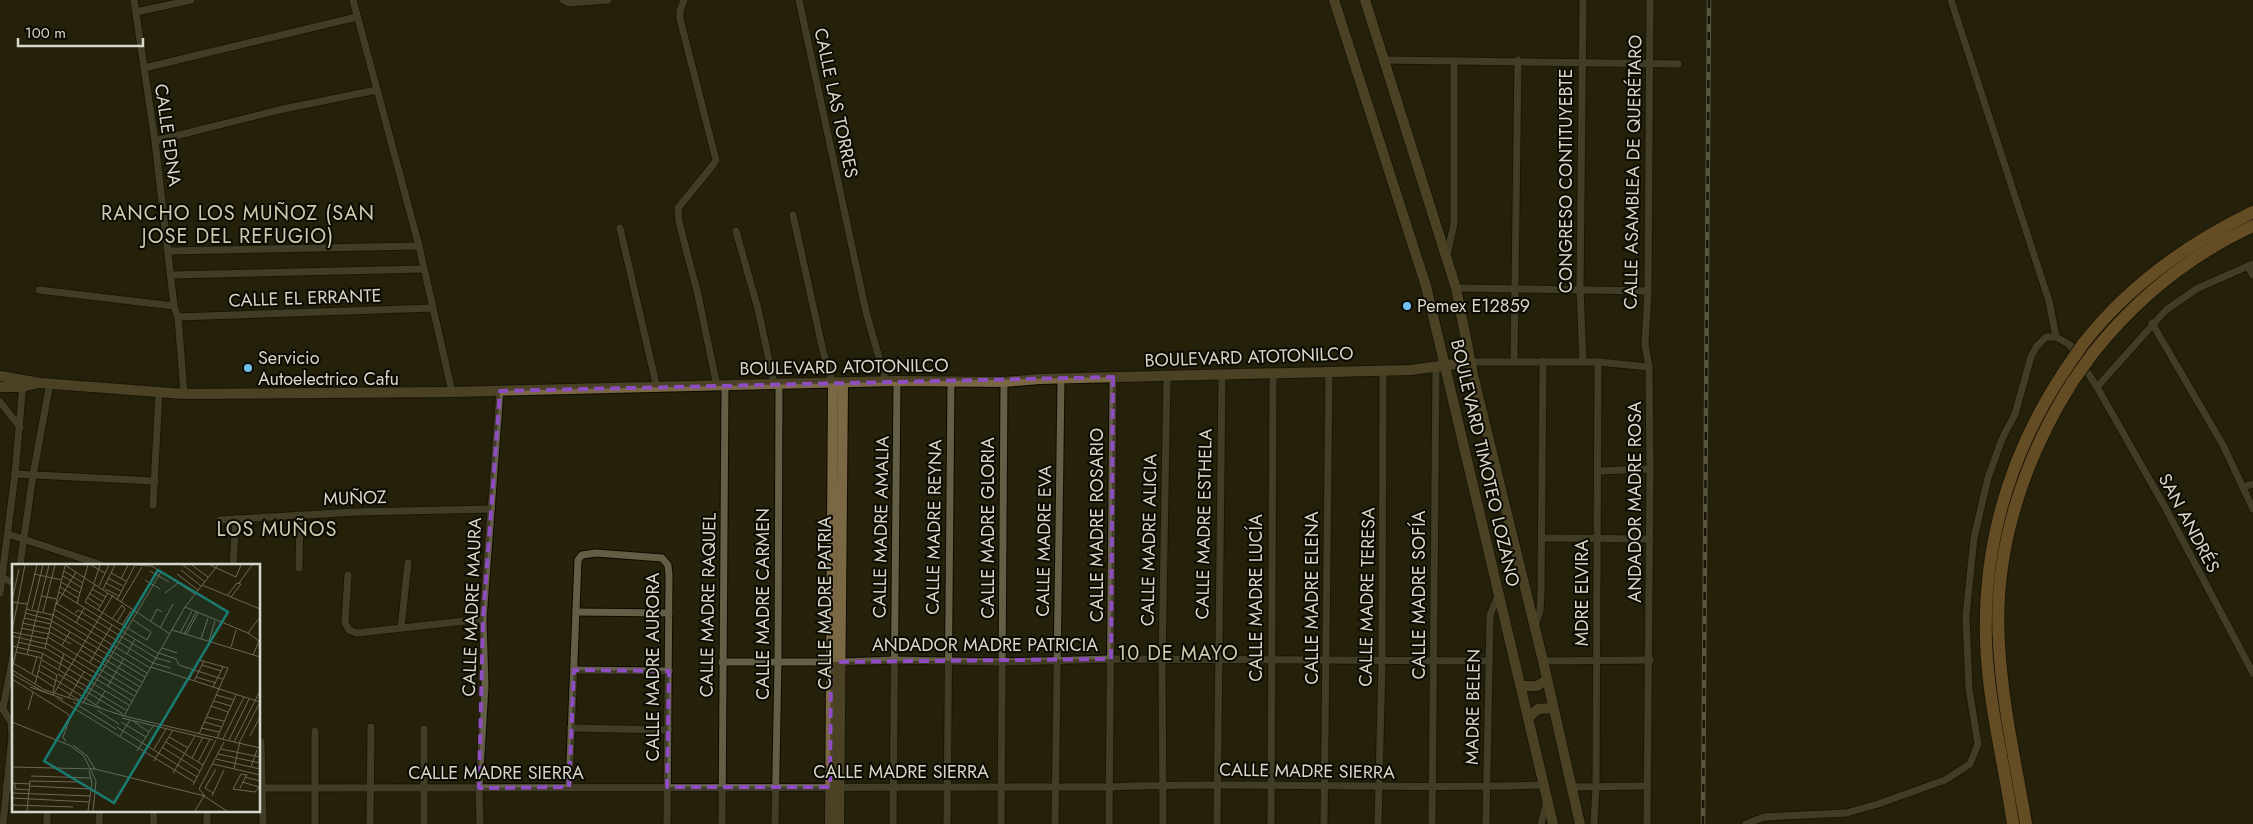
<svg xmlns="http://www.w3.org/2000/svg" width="2253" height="824" font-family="Jost,sans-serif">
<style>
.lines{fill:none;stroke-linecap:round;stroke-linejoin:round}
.street-casing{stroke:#0f0a00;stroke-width:9}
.secondary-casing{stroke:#0f0a00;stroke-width:12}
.highway-casing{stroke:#0f0a00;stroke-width:14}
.street{stroke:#635e46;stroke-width:7}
.secondary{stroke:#7a6845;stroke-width:10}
.highway{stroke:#b18043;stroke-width:12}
.rail-casing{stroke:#959281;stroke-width:4.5}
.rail{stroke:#0c0b03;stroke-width:2.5;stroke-dasharray:8;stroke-linecap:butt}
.highway-bridge-casing{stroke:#0f0a00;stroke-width:14;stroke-linecap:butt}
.highway-bridge{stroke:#b18043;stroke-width:12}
.marked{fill:none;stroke:#8e4ec1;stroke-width:4;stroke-dasharray:10 6;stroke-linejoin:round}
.poi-dot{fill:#72c1f5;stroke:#0c0b03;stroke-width:2}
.labels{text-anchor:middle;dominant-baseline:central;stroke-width:4;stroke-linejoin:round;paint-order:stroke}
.street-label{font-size:18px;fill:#d8d6c8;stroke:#0c0b03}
.poi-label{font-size:18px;fill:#d8d6c8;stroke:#0c0b03;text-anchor:start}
.quarter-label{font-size:20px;letter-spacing:1px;fill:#cfcaaf;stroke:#0c0b03}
.inset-road{fill:none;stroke:#6d6957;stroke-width:1}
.view{fill:#197b72;fill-opacity:0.15;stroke:#197b72;stroke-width:2.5}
.inset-edge{fill:none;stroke:#d8d6c8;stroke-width:2.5}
</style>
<rect width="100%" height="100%" fill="#25210b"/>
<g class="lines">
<g class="street-casing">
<g id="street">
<polyline points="134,0 155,141 174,306 178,317 184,394"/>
<polyline points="353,0 419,246 452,392"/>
<polyline points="563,0 569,3 608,0"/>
<polyline points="684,0 680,11 680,19 716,160 713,165 678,208 679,222 698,295 717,386"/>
<polyline points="799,0 866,312 886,382"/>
<polyline points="1951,0 2049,301 2056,337"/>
<polyline points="136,12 191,0"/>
<polyline points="1384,60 1678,64"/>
<polyline points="144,68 357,17"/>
<polyline points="155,141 283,109 377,90"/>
<polyline points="793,215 823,351 833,384"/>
<polyline points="620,228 657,388"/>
<polyline points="736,231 758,309 774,384"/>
<polyline points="169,251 419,246"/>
<polyline points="1447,255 1454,224 1454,61"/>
<polyline points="2248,266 2253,275"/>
<polyline points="171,275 424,269"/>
<polyline points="1456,288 1648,291"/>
<polyline points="39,290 174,306"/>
<polyline points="178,317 433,308"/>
<polyline points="2152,323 2223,445 2253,509"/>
<polyline points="1514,361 1518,60"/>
<polyline points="1471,362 1598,362 1649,367"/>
<polyline points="1583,362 1580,290 1583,0"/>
<polyline points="2097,387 2166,310 2198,288 2253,264"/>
<polyline points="0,402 20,427"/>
<polyline points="1598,471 1650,469"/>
<polyline points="15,474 155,481"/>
<polyline points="2243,487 2253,484"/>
<polyline points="153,505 159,392"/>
<polyline points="220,520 356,512 491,509"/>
<polyline points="8,534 102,565"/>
<polyline points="1543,538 1650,539"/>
<polyline points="20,565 33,475 50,383"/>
<polyline points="233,565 236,519"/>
<polyline points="299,568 300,515"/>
<polyline points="348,575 345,623 349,630 357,633 483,619"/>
<polyline points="3,578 14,583"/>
<polyline points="0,593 15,474 23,383"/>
<polyline points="576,612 669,613"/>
<polyline points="1535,626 1540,611 1541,592 1543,361"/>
<polyline points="401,628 408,563"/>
<polyline points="1543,661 1650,660"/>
<polyline points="722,662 841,662 894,660 1003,662 1111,659 1489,661"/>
<polyline points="574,670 669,671"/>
<polyline points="0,705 11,722 12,736 3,824"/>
<polyline points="3,708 14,652"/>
<polyline points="571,728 668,730"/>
<polyline points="424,729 424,824"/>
<polyline points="315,731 315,824"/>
<polyline points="261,742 263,824"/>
<polyline points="569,787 578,560 582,555 596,553 662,558 668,565 669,576 667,824"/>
<polyline points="1571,787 1647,786"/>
<polyline points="6,788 14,788"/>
<path d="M 259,788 L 1109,787 C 1254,781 1399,790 1544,785"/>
<polyline points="47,810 47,824"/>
<polyline points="153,810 154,824"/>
<polyline points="207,810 207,824"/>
<polyline points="99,824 100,810"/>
<polyline points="370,824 371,727"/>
<polyline points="480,824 479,788 485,686 483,619 500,391"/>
<polyline points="722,824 725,386"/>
<polyline points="775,824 778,661 779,384"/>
<polyline points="893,824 897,381"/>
<polyline points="947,824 951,381"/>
<polyline points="1001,824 1004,382"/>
<polyline points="1055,824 1061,378"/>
<polyline points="1109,824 1113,377"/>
<polyline points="1163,824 1162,661 1167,376"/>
<polyline points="1217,824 1222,374"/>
<polyline points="1271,824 1273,372"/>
<polyline points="1324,824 1329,371"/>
<polyline points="1378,824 1382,661 1383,370"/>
<polyline points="1432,824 1436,367"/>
<polyline points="1486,824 1490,615 1499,593"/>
<polyline points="1541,824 1547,800"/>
<polyline points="1594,824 1596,787 1598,362"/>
<polyline points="1647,824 1650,469 1649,367 1645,344 1648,291 1650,0"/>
<polyline points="1746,824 1764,817 1846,813 1878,804 1945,780 1970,764 1978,744 1969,689 1966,616 1974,538 1988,478 2002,439 2015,414 2031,357 2036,347 2046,337 2056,337 2070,345 2097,387 2165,507 2253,673"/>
</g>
</g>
<g class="secondary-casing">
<g id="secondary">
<polyline points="1334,0 1426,286 1553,824"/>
<polyline points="1365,0 1456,288 1474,379 1543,661 1580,824"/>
<polyline points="0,376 40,383 184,394 452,392 897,381 1004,382 1039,379 1410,370 1471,362"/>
<polyline points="0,387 22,387 38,383"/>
<polyline points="1521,686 1537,686 1547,680"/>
<polyline points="1528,718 1538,709 1553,708"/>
<polyline points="830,824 833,384"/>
<polyline points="839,824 843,383"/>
</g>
</g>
<g class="highway-casing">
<g id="highway">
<path d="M 2083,344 C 2128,286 2187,244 2253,212"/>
<path d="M 2093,353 C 2136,299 2190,255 2253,226"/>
<path d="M 2013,824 C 2004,763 1988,702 1986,641 C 1983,543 2010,454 2063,373"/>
<path d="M 2026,824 C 2016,764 2002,704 1999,643 C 1993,550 2024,458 2073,381"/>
</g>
</g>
<use href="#street" class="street"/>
<use href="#secondary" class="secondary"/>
<use href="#highway" class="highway"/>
<g class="rail-casing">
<polyline id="rail" points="1703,824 1709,0"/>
</g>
<use href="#rail" class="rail"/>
<g class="highway-bridge-casing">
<g id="highway-bridge">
<polyline points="2063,373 2083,344"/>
<polyline points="2073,381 2093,353"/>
</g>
</g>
<use href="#highway-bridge" class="highway-bridge"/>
</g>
<path d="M0 0H2253V824H0ZM 1113,377 L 1111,659 L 831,662 L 830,787 L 667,787 L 669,671 L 574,670 L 569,787 L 479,788 L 483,619 L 500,391 Z" fill="#25210b" fill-opacity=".55" fill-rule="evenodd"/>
<path class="marked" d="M 1113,377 L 1111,659 L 831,662 L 830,787 L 667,787 L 669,671 L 574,670 L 569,787 L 479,788 L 483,619 L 500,391 Z"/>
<g class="poi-dot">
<circle cx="1407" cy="306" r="5"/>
<circle cx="248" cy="368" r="5"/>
</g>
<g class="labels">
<g class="street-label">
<text transform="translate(836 103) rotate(78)">CALLE LAS TORRES</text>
<text transform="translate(168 135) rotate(82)">CALLE EDNA</text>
<text transform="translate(1633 172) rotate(-89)">CALLE ASAMBLEA DE QUERÉTARO</text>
<text transform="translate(1566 181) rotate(-90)">CONGRESO CONTITUYEBTE</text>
<text transform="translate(305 298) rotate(-2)">CALLE EL ERRANTE</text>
<text transform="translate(1249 357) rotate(-2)">BOULEVARD ATOTONILCO</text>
<text transform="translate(844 367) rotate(-1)">BOULEVARD ATOTONILCO</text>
<text transform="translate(1485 463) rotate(77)">BOULEVARD TIMOTEO LOZANO</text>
<text transform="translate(355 498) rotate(-2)">MUÑOZ</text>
<text transform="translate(1635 502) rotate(-90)">ANDADOR MADRE ROSA</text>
<text transform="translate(2189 523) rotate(62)">SAN ANDRÉS</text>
<text transform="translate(1204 524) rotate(-89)">CALLE MADRE ESTHELA</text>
<text transform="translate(1097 525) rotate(-90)">CALLE MADRE ROSARIO</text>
<text transform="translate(881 527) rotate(-89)">CALLE MADRE AMALIA</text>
<text transform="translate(934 527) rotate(-89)">CALLE MADRE REYNA</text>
<text transform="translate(988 528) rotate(-90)">CALLE MADRE GLORIA</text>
<text transform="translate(1149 540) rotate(-89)">CALLE MADRE ALICIA</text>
<text transform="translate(1044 541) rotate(-89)">CALLE MADRE EVA</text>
<text transform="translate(1582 593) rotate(-90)">MDRE ELVIRA</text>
<text transform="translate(1419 595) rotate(-90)">CALLE MADRE SOFÍA</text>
<text transform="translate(1367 597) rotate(-89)">CALLE MADRE TERESA</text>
<text transform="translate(1256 598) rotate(-90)">CALLE MADRE LUCÍA</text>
<text transform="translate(1312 598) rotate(-90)">CALLE MADRE ELENA</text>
<text transform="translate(825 603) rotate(-90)">CALLE MADRE PATRIA</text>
<text transform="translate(763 604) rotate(-90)">CALLE MADRE CARMEN</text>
<text transform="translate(708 605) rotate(-89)">CALLE MADRE RAQUEL</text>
<text transform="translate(472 607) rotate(-88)">CALLE MADRE MAURA</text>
<text x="985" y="645">ANDADOR MADRE PATRICIA</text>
<text transform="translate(653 667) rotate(-90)">CALLE MADRE AURORA</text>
<text transform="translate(1473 707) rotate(-89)">MADRE BELEN</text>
<text transform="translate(1307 771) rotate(1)">CALLE MADRE SIERRA</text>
<text x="901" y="772">CALLE MADRE SIERRA</text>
<text x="496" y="773">CALLE MADRE SIERRA</text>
</g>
<g class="poi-label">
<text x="1417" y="306">Pemex E12859</text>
<text x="258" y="358">Servicio<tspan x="258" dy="21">Autoelectrico Cafu</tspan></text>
</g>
<g class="quarter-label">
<text x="238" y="213">RANCHO LOS MUÑOZ (SAN<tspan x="238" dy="23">JOSE DEL REFUGIO)</tspan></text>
<text x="277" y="529">LOS MUÑOS</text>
<text x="1178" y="653">10 DE MAYO</text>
</g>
</g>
<g transform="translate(12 564)">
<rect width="248" height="248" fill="#25210b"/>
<path class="inset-road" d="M 53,1 L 158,70M 79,1 L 93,9M 122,1 L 140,2 L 183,30M 171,1 L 193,18M 180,1 L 196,13M 198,1 L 224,13 L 229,1M 169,6 L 189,22M 52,7 L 71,19M 138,7 L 157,18M 99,9 L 114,17M 22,10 L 50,16M 165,10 L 186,26M 51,12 L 70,24M 96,14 L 111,22M 109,15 L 116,1M 133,16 L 148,25M 49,18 L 68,29M 82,19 L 88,1M 94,19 L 109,27M 227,19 L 240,1M 83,20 L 73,38 L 135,76 L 139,68 L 121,56M 190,21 L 248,45M 87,22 L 97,1M 48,23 L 66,34M 80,25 L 94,33M 91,25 L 103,1M 93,25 L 107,32M 47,28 L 147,90M 77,29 L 91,38M 153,29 L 166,19M 1,32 L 7,5M 29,32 L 45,35M 215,32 L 225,19 L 229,20 L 219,33M 75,33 L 88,42M 105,36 L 123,1M 0,38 L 15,40M 109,38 L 130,3M 44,39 L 141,99 L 158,104M 65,39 L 76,1M 44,41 L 64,8M 173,43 L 236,69 L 247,77 L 241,91M 14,45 L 41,51 L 135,109M 20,45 L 31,1M 42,45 L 138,104M 86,46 L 96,29M 31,48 L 43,1M 13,49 L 40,56M 63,49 L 66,46 L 144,94M 12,54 L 39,60M 100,55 L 110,41 L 113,45 L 105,58M 40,57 L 133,113M 139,57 L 145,45 L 150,48M 10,59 L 38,65M 64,59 L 72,44M 110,61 L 119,47M 38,62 L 130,118M 9,64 L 37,70M 148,64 L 161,40M 160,66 L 248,93M 0,67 L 13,1M 0,68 L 35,75M 37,68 L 59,80M 168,69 L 180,47M 236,69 L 248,53M 172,70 L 184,48M 174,71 L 186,49M 0,72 L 34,80M 36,73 L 125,128M 189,75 L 196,54M 197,77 L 203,57M 6,78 L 35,85 L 120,137M 34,79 L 122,132M 50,81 L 58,68M 0,82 L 30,89 L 117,141M 219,83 L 224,66M 33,84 L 53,2M 150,84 L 165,89M 68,86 L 128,123M 4,88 L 30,94M 147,89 L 164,95 L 167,101 L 210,115M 115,90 L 123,75M 15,91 L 37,1M 144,94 L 159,98M 30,96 L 114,146M 78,98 L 100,61M 1,99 L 25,113M 141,99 L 173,43 L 206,1M 29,101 L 45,111M 190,101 L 209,107M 139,103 L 248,138M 0,105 L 25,1M 47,105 L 52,89M 0,106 L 33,126 L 112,152 L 248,184M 27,107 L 44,117M 0,110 L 30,127M 20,110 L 25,93M 46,110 L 111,150M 25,112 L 42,123M 184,113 L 204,119M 0,115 L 56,150 L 58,154 L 51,173 L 54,178M 44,116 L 89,144M 177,116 L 187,96 L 216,104 L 187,170M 182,117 L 192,97M 23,120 L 31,89M 96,122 L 112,94M 18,123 L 41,131 L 101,31M 46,123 L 67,136M 201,123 L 211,103M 28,126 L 51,135M 41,128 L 45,111M 204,131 L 222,136M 45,134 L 182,218M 56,134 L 72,108M 202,137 L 219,142M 61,138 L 104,165M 71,139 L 149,8M 85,140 L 93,127M 199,142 L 216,148M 16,146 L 21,128M 85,146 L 107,160M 112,152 L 141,99M 194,153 L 212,157M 110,154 L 201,176M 121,157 L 137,168M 0,158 L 59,182 L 72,192 L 84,217 L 81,247M 109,158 L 134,173M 192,158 L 210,163M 105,163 L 185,213M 189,164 L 207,168M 108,172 L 118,156M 238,172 L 248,153M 157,173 L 176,184M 205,174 L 224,131M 211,175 L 232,133M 217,176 L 237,135M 154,178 L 191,201M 222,178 L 248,127M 61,181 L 75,192 L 83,205M 136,181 L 147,163M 150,183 L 188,207M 142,185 L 154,165M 209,185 L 248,193M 125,187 L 141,162M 206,190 L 248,199M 180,194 L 191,173M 204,195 L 248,205M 142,197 L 161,166M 186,198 L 198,175M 201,200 L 248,211M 0,203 L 83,205 L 193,232 L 187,225 L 212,178M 239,203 L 245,186M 222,205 L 228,177 L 248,138M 161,209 L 183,172M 234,211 L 229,210 L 221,225 L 243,228 L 248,222M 19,212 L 79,214M 233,213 L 248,217M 18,217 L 65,218M 230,218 L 247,223M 0,219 L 18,220M 3,219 L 3,225 L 18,226M 181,221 L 204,176M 18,222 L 79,225M 228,224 L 235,210M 0,229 L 78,232M 201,229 L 193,224 L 204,205M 200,232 L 212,206M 0,234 L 77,238M 1,241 L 61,243M 15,247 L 18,217M 76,247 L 80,219 L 77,207M 183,247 L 192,232 L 215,247"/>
<path class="view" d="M 146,6 L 216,48 L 102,239 L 32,197 Z"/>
<rect width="248" height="248" class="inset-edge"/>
</g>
<path d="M18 38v8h125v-8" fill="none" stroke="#d8d6c8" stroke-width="2.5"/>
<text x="25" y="38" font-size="15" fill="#d8d6c8" stroke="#0c0b03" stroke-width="4" paint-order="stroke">100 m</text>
</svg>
